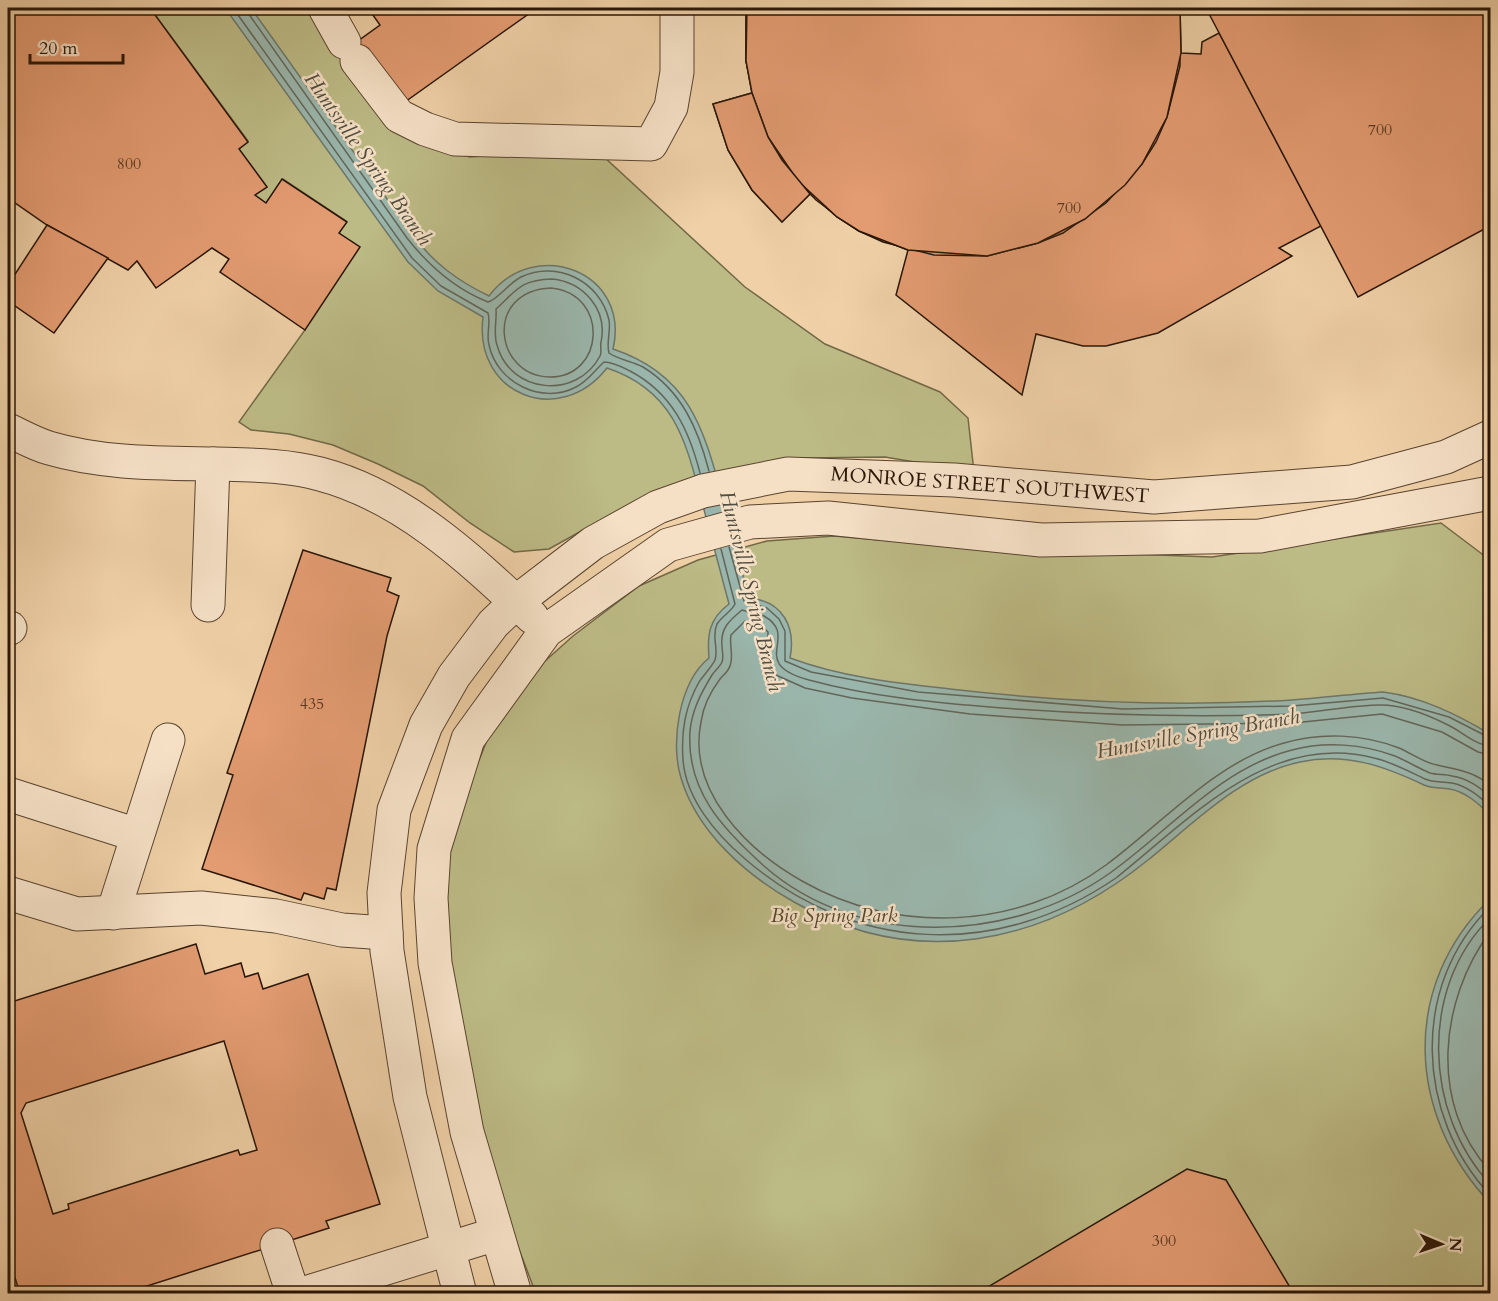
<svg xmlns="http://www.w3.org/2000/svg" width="1498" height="1301" font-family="Cardo,serif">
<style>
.green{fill:#bcba85;stroke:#726846;stroke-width:1.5}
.water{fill:#9ab6ac;stroke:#6d766a;stroke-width:1.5}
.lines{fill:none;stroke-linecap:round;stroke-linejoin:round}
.shore{stroke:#62665a;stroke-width:1.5}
.building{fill:#e39b71;stroke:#291607;stroke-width:1.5;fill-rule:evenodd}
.minor-casing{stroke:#5a442f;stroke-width:35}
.minor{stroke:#f5e0c6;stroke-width:33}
.labels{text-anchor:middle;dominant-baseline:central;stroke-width:5;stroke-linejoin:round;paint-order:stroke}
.number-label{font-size:16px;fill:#583722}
.street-label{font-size:20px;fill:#291607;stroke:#f5e0c6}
.park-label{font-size:20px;font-style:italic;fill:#55472d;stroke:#f5e0c6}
.water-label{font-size:21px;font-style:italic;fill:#514e41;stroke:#f5e0c6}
</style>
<rect width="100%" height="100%" fill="#efd0a7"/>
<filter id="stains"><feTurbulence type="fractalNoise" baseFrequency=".00333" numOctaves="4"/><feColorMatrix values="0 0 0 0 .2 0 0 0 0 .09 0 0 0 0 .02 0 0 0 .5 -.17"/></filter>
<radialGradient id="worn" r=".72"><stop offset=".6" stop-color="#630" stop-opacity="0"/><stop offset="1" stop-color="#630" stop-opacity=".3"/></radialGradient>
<g class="green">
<polygon points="150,8 316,8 422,144 470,157 576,149 604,157 745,287 825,344 940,392 968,418 974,472 885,457 804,458 751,465 637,500 549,549 514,552 470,523 423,486 378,464 333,445 289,434 251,430 239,422 305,330 339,233 346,221 283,179 266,203 255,195 267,187 239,149 248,141"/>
<polygon points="1441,523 1490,560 1490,1293 536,1294 509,1223 475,1100 452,986 445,912 450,850 469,785 488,738 544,662 573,636 639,586 698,560 767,541 834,536 971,548 1212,557"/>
</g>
<g class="water">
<path d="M 225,8 L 251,8 L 412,234 C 433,263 458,281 489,296 C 535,235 631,272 613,349 C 688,374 703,426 722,496 C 731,530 740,564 749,598 C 783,601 796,627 790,658 C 841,677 896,683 950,689 C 1063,702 1178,707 1292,700 C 1322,698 1352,694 1383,692 C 1422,697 1456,714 1490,734 L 1490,815 C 1479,804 1466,792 1450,789 C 1441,787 1433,789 1424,785 C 1384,766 1345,752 1300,762 C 1241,774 1194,823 1148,860 C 1043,945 915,971 794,902 C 746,875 697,832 681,778 C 670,743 679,682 709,658 C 707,634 709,619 729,604 C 720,571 712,539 703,506 C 686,443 676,391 607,368 C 559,429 473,394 483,317 L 438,291 L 408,262 Z"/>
<path d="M 1490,899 L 1490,1203 C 1407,1115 1400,986 1490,899 Z"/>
</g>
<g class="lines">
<g class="shore">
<path d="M 233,8 L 412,258 L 441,286 L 488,313 C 491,323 486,335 489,345 C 497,383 542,405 576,387 C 588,381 594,371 604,362 C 613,362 622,367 630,371 C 672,393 689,430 700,473"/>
<path d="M 247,8 L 248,13 L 407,238 C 429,266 455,289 488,302 C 497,300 509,283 521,277 C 557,260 600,281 609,320 C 611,331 606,343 609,353 C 619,360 632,361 643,367 C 682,391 698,429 709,471"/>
<path d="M 552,279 C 583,282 608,309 601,342 C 600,346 602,353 600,356 C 577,400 510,394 497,345 C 493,333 497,321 496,309 C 517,290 520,280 552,279 Z"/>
<path d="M 551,288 C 610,294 605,378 549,377 C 495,376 483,291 551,288 Z"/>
<polyline points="729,547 744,601 767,608 779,619 785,631 785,661 811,672 918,692 1123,709 1292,706 1383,698 1449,717 1490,738"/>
<path d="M 721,549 L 735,604 C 731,612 722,616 717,624 C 711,637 719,648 715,660 C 713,665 703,676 699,682 C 685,707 681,731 683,760 C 686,799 716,834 744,858 C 853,953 996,960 1116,878 C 1190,819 1269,731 1374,758 C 1392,762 1408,771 1425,779 C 1434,783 1442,781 1452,783 C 1467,786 1479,796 1490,806"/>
<path d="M 1490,746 C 1475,745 1460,730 1446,724 C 1428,715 1402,705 1381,705 C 1351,705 1321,712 1291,714 C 1194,718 1098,715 1002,708 C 938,703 871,697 809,680 C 746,663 801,637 764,616 C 757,612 750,613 742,610 C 730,620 720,628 722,646 C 722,651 724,657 722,662 C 720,667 715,670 712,675 C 701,693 692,710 690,731 C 686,791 723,829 764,866 C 858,949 1010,944 1110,873 C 1168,832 1220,768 1292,750 C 1325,741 1363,744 1395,756 C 1407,761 1418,768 1430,773 C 1437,775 1445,774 1452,776 C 1467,778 1479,787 1490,796"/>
<path d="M 1490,755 L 1478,752 L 1442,732 L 1382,714 L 1293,723 L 1122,725 L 970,714 L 852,698 L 805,688 L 776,675 L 767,661 L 768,632 L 759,623 L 745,621 L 731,635 C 729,645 734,656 730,666 C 728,672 724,674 720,679 C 711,691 703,707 701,722 C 687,791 747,850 802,881 C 896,935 1018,930 1106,865 C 1163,823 1215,762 1284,743 C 1321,732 1363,734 1399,748 C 1411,753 1424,763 1437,765 C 1458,770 1472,771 1490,785"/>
<path d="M 1490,907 C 1410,985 1416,1116 1490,1195"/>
<path d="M 1490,918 C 1419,987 1424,1114 1490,1184"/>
<path d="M 1490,932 C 1440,999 1428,1104 1490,1171"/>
</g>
</g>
<g class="building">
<polygon points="8,8 150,8 248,142 239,149 267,187 255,195 266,203 282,179 347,222 339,233 360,247 305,330 220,272 229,259 212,248 156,288 137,261 128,270 47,225 8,198"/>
<polygon points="368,8 537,8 395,109 351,46 380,25"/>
<polygon points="746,8 1180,8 1181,53 1201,54 1202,42 1219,33 1321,226 1279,248 1292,256 1158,333 1106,346 1083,346 1036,334 1022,395 896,295 908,250 859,231 837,217 810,194 782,222 752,190 728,150 713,104 752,93 746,61"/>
<polygon points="746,8 1180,8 1180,66 1167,117 1156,142 1142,164 1106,203 1063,233 1038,243 987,256 934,255 883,242 859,231 816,200 798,181 768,137 757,113 746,61"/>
<polygon points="747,8 1180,8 1181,53 1167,117 1142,164 1125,185 1085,219 1038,243 987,256 908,250 859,231 837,217 798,181 768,137 752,93 746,61"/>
<polygon points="1206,8 1490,8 1490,226 1358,297"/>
<polygon points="752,93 768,137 782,160 810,194 782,222 752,190 728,150 713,104"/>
<polygon points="47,225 108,258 54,333 8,301 8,285"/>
<polygon points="303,550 391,578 387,591 399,596 387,636 336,890 327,888 324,899 304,893 301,900 202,869 233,775 227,773"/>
<path d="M 196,944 L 205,974 L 241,963 L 245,977 L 258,973 L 263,989 L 308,974 L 380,1204 L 326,1221 L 329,1228 L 122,1294 L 20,1294 L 8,1255 L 8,1003 ZM 224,1041 L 257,1150 L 240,1155 L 238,1150 L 68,1204 L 69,1209 L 53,1214 L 21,1113 L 26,1103 Z"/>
<polygon points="1187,1169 1226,1180 1294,1294 976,1294"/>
</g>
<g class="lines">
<g class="minor-casing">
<g id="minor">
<polyline points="325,8 344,42"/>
<polyline points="357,61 399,116 425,129 455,139 651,144 671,107 677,72 677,8"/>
<path d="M 8,430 C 21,436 35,444 49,448 C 103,464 161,463 216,464 C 251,465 286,465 320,474 C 404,496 470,559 532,617"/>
<polyline points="208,605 213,464"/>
<polyline points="8,628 10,628"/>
<polyline points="8,794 137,835"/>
<polyline points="8,893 77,914 201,908 276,916 342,930 386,933"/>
<polyline points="113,913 168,740"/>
<polyline points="277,1245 293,1294"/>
<polyline points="302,1294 496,1234"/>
<polyline points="460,1294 410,1097 387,951 384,893 394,810 426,725 454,676 493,624 516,602 593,543 658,507 703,491 788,474 954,480 1154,497 1352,482 1446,457 1490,437"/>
<polyline points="515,1294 467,1132 435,963 431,898 434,849 468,739 546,631 668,545 750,522 828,518 1041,540 1260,536 1490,493"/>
</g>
</g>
<use href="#minor" class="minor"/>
</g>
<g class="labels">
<g class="number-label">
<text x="1380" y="130">700</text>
<text x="129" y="164">800</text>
<text x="1069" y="208">700</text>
<text x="312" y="704">435</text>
<text x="1164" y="1241">300</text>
</g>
<g class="street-label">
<text transform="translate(990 485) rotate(4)">MONROE STREET SOUTHWEST</text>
</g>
<g class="park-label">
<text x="834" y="915">Big Spring Park</text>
</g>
<g class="water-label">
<text transform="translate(368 159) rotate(55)">Huntsville Spring Branch</text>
<text transform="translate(751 591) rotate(76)">Huntsville Spring Branch</text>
<text transform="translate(1198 734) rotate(-10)">Huntsville Spring Branch</text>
</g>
</g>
<rect width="1498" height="1301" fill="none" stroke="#efd0a7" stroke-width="30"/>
<rect x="9" y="9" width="1480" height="1283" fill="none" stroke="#291607" stroke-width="3"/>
<rect x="15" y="15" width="1468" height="1271" fill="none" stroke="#291607" stroke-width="1.5"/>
<g transform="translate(1441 1244) rotate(92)" stroke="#f5e0c6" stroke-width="4.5" paint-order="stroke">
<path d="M0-4.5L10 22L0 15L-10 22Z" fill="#291607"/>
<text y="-9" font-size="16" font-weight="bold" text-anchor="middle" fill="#291607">N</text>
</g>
<path d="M30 54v9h93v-9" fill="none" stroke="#291607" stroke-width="3"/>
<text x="39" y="54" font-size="18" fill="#291607" stroke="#f5e0c6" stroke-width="4.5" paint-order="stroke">20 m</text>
<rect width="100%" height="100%" filter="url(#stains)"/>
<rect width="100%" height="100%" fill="url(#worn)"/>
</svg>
